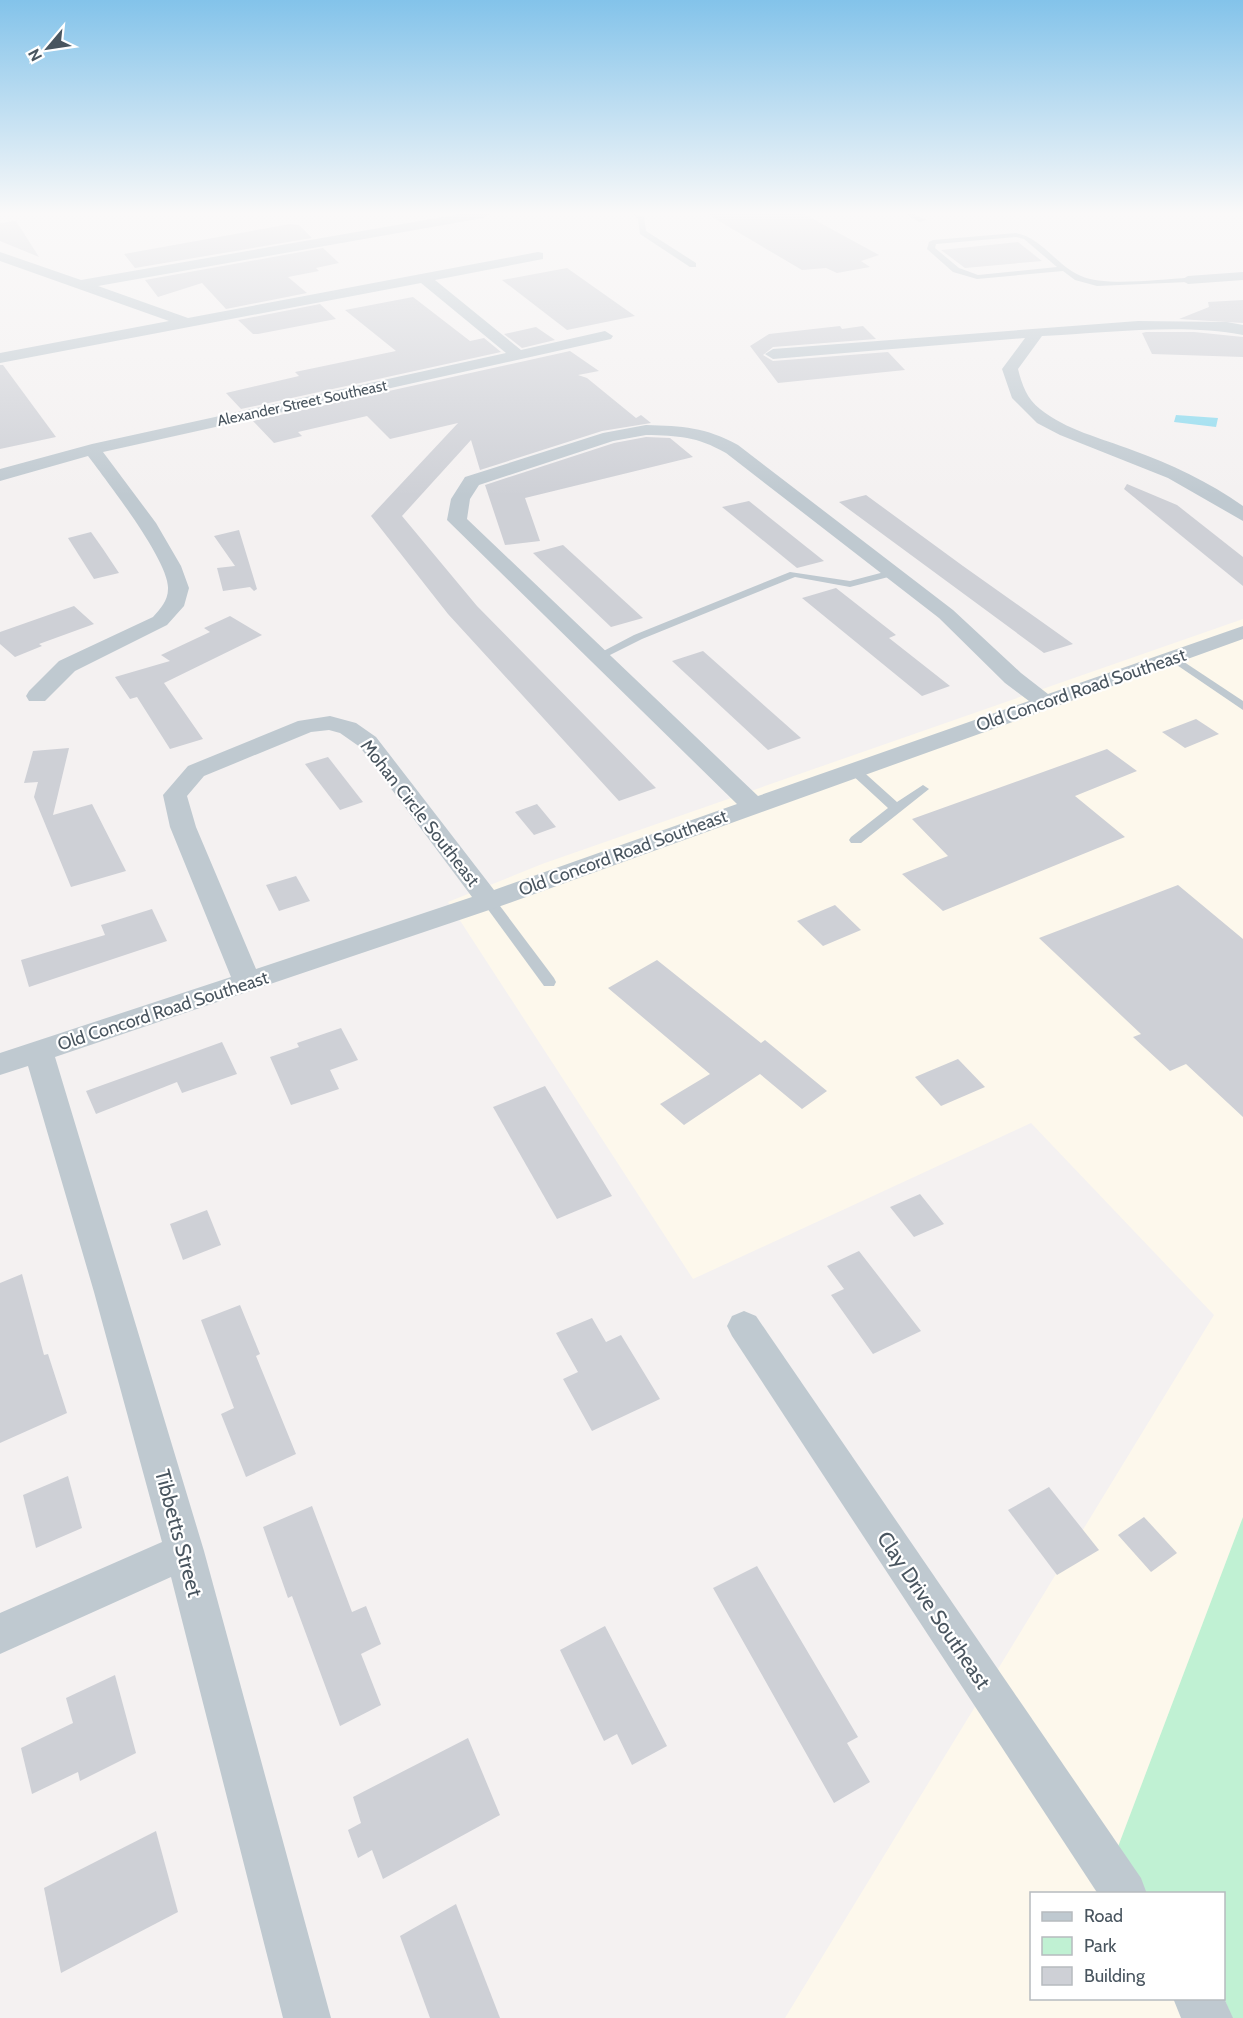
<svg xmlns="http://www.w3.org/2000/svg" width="1243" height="2018" font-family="Cabin,sans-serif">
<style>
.commercial{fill:#fdf8ec;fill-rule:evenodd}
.green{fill:#c0f1d3}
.water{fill:#8ddaee}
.building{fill:#ced0d6}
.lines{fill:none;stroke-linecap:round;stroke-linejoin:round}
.service{fill:#bfc9d0;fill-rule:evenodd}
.minor{fill:#bfc9d0;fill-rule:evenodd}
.labels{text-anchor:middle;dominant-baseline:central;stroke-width:4.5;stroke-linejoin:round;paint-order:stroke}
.far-street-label{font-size:15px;fill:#49555f;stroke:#fff}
.street-label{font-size:18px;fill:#49555f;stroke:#fff}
.near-street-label{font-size:21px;fill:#49555f;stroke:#fff}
</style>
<rect width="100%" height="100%" fill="#f4f1f1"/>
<path class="commercial" d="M 1243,619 L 1243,2018 L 785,2018 L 1214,1315 L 1031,1123 L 693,1279 L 448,902 L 542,864 ZM 1032,1894 L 1224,1894 L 1224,1998 L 1032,1998 Z"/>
<polygon class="green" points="1243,1517 1243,2018 1232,2018 1224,1998 1224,1894 1145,1893 1116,1852"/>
<polygon class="water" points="1176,415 1218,418 1216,427 1174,422"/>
<g class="building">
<polygon points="707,214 804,214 879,255 861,261 870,267 837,273 826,268 802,270"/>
<polygon points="16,221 39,257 0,241 0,223"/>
<polygon points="290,224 299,225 312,238 135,268 124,254"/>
<polygon points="1018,242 1042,261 965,268 941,250"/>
<polygon points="323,248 339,263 316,268 319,271 288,277 307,293 226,309 202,283 158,297 145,280"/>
<polygon points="567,268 635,316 567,330 502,280"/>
<polygon points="413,297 470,341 484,338 501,352 241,409 226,393 299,376 295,372 396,351 345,310"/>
<polygon points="1243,300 1243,323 1179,319 1209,307 1208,302"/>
<polygon points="320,304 336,319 258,334 253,334 238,320"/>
<polygon points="840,326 842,329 863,326 876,339 773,347 763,355 773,361 888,352 905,370 778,383 750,346 769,334"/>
<polygon points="536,327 555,340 522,348 504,334"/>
<polygon points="1146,332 1194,332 1243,337 1243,357 1152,354 1142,333"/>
<polygon points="570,351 599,371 578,375 587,378 636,418 641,415 651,423 602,431 480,470 471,440 402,516 477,606 656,788 619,801 448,614 371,516 458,423 390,439 367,416 298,432 302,436 274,443 253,421"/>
<polygon points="0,365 3,365 56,437 0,449"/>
<polygon points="646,437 670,438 693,457 525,498 540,541 505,545 485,485 614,443"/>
<polygon points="1127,484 1177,505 1243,557 1243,586 1124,489"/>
<polygon points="866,495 963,566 1073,644 1044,653 839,502"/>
<polygon points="749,501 824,561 797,568 722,507"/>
<polygon points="239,530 257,589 254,591 250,587 223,591 217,568 235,566 214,536"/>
<polygon points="91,532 103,549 119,573 94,579 68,538"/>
<polygon points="563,545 643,618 611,627 533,553"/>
<polygon points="836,588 896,635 889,638 950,686 922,696 802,598"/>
<polygon points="74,606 94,624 39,644 42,646 15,657 0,644 0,632"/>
<polygon points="230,616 262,635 164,683 203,739 170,749 137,697 130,699 115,677 170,661 161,655 210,632 204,628"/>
<polygon points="703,651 801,738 768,750 672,661"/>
<polygon points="1196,719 1219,734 1185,748 1162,732"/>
<polygon points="69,748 53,815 92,804 126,871 71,887 34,797 38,782 24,783 33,751"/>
<polygon points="1107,749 1137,771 1075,796 1125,837 943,911 902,874 948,856 912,819"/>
<polygon points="328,757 363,802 340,810 305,764"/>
<polygon points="537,804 556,827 534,835 515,812"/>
<polygon points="296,876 310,901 279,911 266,885"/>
<polygon points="1178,885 1243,939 1243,1117 1186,1064 1170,1071 1133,1037 1141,1034 1039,938"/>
<polygon points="835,905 861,930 823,946 797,921"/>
<polygon points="152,909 167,941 29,987 21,960 105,935 101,925"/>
<polygon points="657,960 761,1043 765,1040 827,1091 802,1109 760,1074 684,1125 660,1104 710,1074 608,988"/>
<polygon points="341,1028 358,1060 330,1070 339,1089 291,1105 270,1057 299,1047 297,1043"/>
<polygon points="222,1042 237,1074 182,1093 177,1082 96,1114 86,1091"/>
<polygon points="958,1059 985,1087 941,1106 915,1077"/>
<polygon points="545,1086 612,1196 557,1219 493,1107"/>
<polygon points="920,1194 944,1224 914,1237 890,1207"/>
<polygon points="207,1210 221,1245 183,1260 170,1224"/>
<polygon points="859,1251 921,1331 873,1354 831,1295 844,1289 827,1266"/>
<polygon points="22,1274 44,1355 48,1354 67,1413 0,1443 0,1283"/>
<polygon points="240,1305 260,1354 256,1356 296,1454 246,1477 221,1414 234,1408 201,1320"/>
<polygon points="592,1318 606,1342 621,1335 660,1399 592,1431 563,1379 578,1372 556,1333"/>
<polygon points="68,1476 82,1528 36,1548 23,1495"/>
<polygon points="1049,1487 1099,1550 1057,1575 1008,1510"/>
<polygon points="312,1506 352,1612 366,1606 381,1644 361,1654 381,1705 340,1726 292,1596 288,1598 263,1527"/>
<polygon points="1144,1517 1177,1553 1151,1572 1118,1535"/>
<polygon points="757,1566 858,1737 847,1743 870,1782 834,1803 713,1588"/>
<polygon points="605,1626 667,1746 632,1765 617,1734 604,1741 560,1650"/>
<polygon points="115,1675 136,1753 80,1781 78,1772 32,1794 21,1748 73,1723 66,1698"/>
<polygon points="468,1738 500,1815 383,1879 372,1850 358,1858 348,1830 361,1823 353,1797"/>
<polygon points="156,1831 178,1912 61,1973 44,1888"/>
<polygon points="456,1904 500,2018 430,2018 400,1936"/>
</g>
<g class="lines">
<g class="service">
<polygon points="632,214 644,216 646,231 696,263 696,267 690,267 640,234 638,219"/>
<polygon points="906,214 915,214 926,220 919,222"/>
<path d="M 1016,233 C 1042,238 1057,266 1081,276 C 1105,287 1161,279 1188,278 L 1192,280 L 1188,282 L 1097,286 L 1075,280 L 1063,271 L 977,279 L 953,272 L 927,249 L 929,242 L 933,240 ZM 1016,237 L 1024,239 L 1057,267 L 978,275 L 959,268 L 935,248 L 936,244 Z"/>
<polygon points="892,570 897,573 896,575 850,587 795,577 642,639 604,658 596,658 594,656 634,635 790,572 850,581"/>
<polygon points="1172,654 1243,701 1243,710 1168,659 1168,655"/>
<polygon points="854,766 858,767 897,802 923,785 929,789 861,843 851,843 849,840 851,837 888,808 850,773 850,767"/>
<polygon points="489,896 494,898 554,978 556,982 554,986 544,986 484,904 482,901"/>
</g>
<g class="minor">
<path d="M 460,214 L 490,214 L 483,218 L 98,286 L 188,318 L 538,252 L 543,253 L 543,259 L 435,280 L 521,350 L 605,331 L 613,336 L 611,339 L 103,452 L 156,523 L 181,566 L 189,588 L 184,606 L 167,625 L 75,671 L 45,701 L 29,701 L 26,696 L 29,691 L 59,661 L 153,617 C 160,609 168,601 168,589 C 170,562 106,480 88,456 L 0,481 L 0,469 L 92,444 L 506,353 L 421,283 L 0,363 L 0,353 L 169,321 L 0,261 L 0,252 L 81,280 Z"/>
<polygon points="1243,272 1243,280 1188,284 1181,280 1188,276"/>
<path d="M 1138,321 L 1227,322 L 1243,325 L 1243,335 C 1182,323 1104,333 1042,336 L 1018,369 C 1022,385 1027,399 1040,409 C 1066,430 1101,438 1132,450 C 1171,464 1209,482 1243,506 L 1243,521 L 1168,478 L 1060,435 L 1037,423 L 1012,398 L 1002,369 L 1025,338 L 773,359 L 765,354 L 773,349 Z"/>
<path d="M 646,425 C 683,426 705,427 738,445 L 953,610 L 1021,673 L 1048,694 L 1243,626 L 1243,639 L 498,907 L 55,1057 L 204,1551 L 331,2018 L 283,2018 L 171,1577 L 0,1654 L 0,1613 L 162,1542 L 94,1292 L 28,1066 L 0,1075 L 0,1053 L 231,977 L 170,827 L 163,795 L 188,766 L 298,721 L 330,716 L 356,723 L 376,737 L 494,890 L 737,804 L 447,520 L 451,499 L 465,477 L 603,433 ZM 646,435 C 679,436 696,436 726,453 L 939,618 L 1005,683 L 1029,701 L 758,796 L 467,519 L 470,499 L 479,485 L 613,441 ZM 329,730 L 340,733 L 360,747 L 472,897 L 256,969 L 196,827 L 187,796 L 204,776 L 311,732 Z"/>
<polygon points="744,1311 756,1316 1141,1878 1147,1894 1098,1894 732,1336 727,1326 732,1316"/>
<polygon points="1173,1998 1224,1998 1233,2018 1181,2018"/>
</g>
</g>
<linearGradient id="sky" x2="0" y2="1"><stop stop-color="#83c3ea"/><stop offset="0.43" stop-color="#faf9f9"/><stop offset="1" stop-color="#faf9f9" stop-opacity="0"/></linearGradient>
<rect width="1243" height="496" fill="url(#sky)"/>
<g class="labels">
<g class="far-street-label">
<text transform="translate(302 403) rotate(-12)">Alexander Street Southeast</text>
</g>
<g class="street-label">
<text transform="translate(1081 690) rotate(-19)">Old Concord Road Southeast</text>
<text transform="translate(420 813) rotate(52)">Mohan Circle Southeast</text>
<text transform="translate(623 853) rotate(-20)">Old Concord Road Southeast</text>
<text transform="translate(163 1011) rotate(-18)">Old Concord Road Southeast</text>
</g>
<g class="near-street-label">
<text transform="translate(179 1533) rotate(75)">Tibbetts Street</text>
<text transform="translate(934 1610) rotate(56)">Clay Drive Southeast</text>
</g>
</g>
<rect x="1030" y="1892" width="195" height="108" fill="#ffffff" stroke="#b6bbbf" stroke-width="1.5"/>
<rect x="1042" y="1912" width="30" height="9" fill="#bfc9d0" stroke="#b6bbbf" stroke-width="1.5"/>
<text x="1084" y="1922" font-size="18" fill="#49555f">Road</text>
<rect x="1042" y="1937" width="30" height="18" fill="#c0f1d3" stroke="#b6bbbf" stroke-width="1.5"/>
<text x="1084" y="1952" font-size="18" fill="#49555f">Park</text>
<rect x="1042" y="1967" width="30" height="18" fill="#ced0d6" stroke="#b6bbbf" stroke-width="1.5"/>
<text x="1084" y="1982" font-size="18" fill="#49555f">Building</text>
<g transform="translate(48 48) rotate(241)" stroke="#ffffff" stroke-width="4.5" paint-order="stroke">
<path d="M0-4.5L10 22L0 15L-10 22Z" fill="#49555f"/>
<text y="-9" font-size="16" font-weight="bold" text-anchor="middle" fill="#49555f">N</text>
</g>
</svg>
